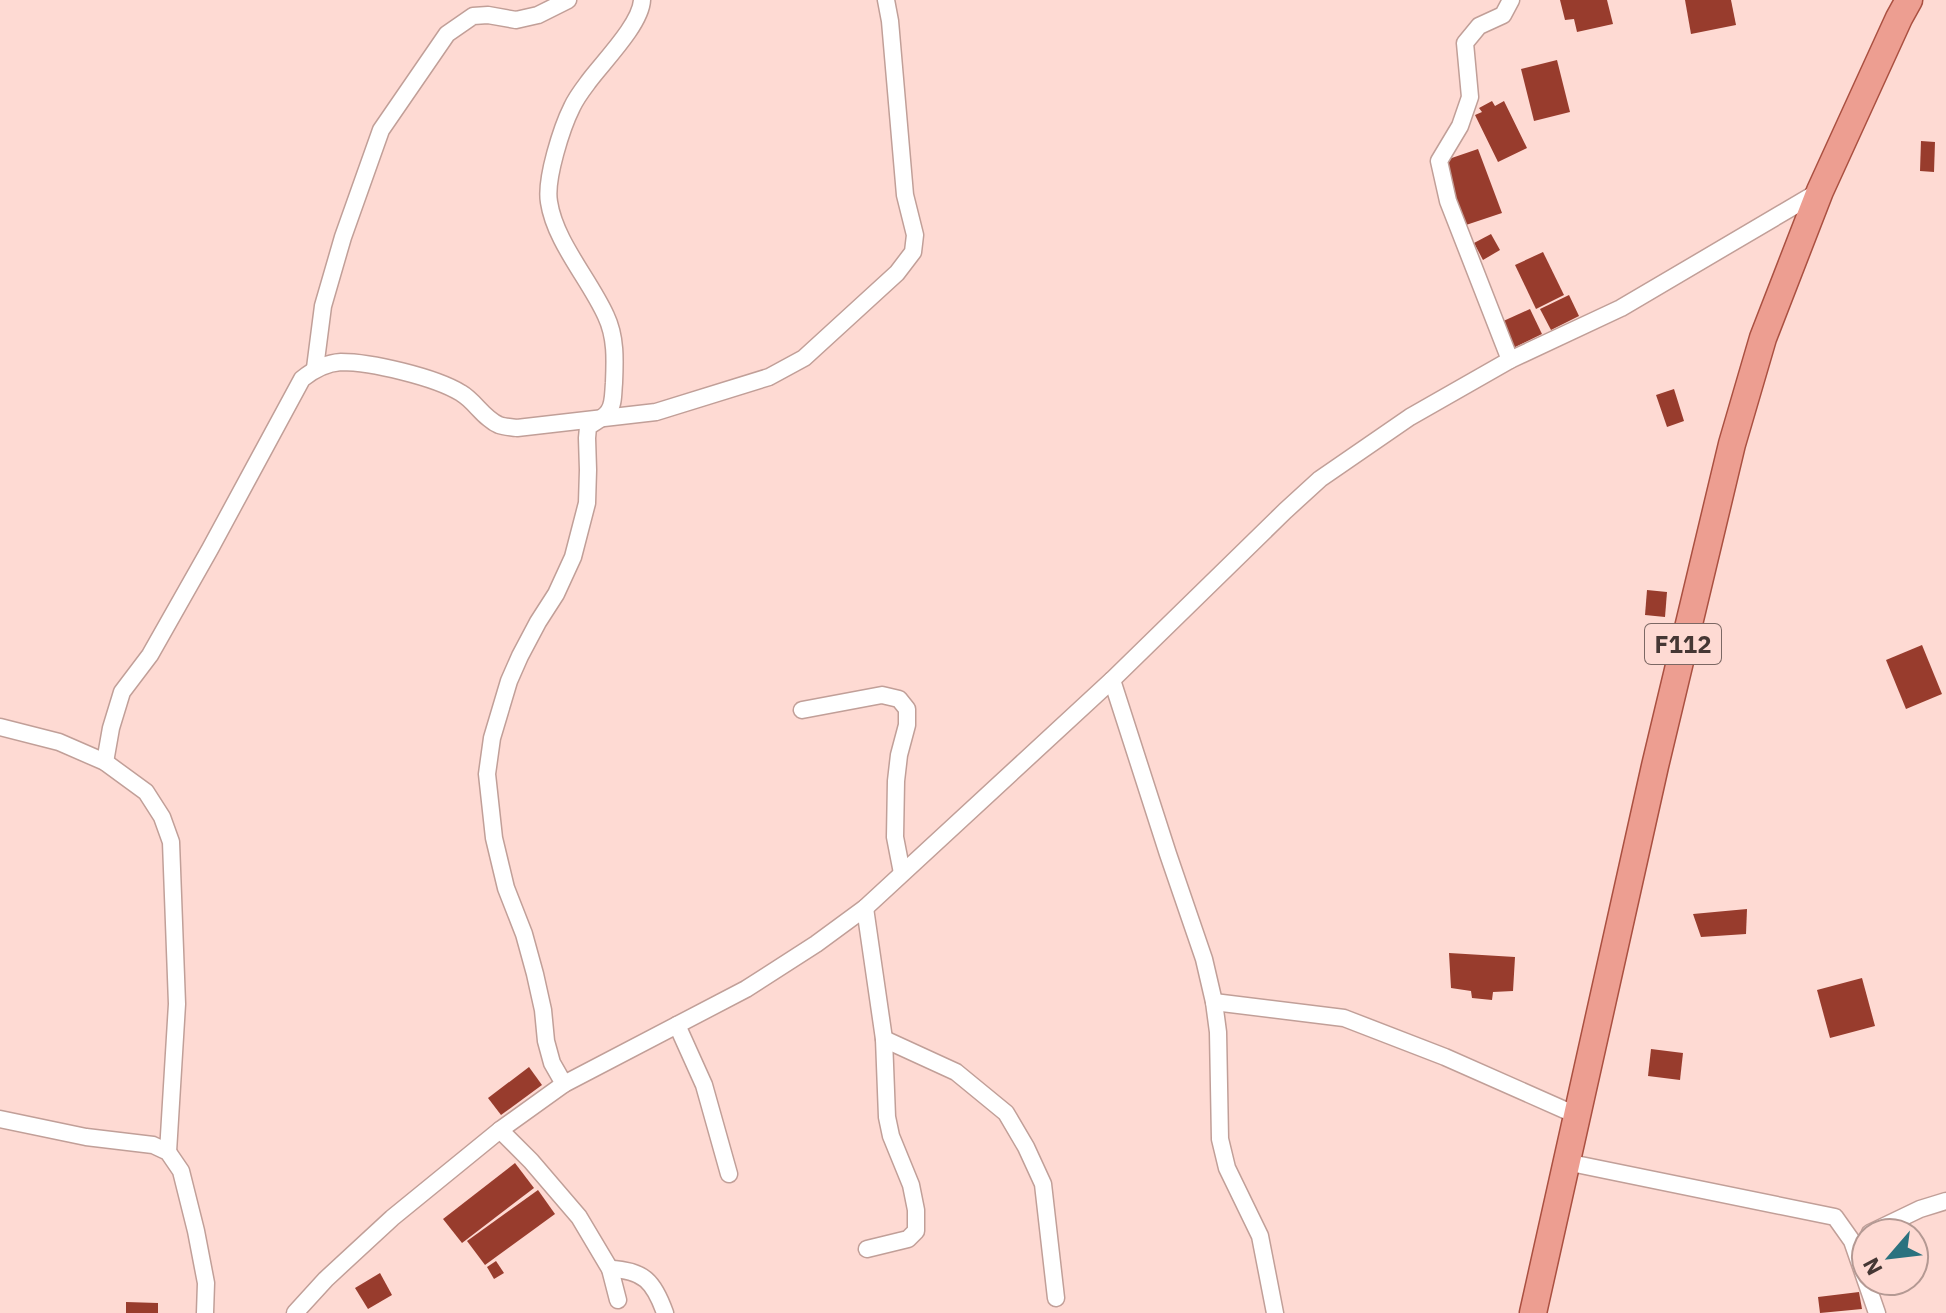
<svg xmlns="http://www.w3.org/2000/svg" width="1946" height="1313" font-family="'IBM Plex Sans',sans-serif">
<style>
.building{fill:#983c2d}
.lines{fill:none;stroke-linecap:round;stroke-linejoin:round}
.minor-casing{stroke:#c19f98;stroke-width:19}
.primary-casing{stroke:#aa5041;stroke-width:29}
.minor{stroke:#fff;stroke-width:16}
.primary{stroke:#ed9e91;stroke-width:26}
.labels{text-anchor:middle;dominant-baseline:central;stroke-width:8;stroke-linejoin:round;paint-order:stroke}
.shield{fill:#fedad3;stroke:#7c6864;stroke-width:2}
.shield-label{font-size:24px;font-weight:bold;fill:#453734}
</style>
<rect width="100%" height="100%" fill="#fedad3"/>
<g class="building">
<polygon points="1560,0 1607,0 1613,24 1577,32 1574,19 1565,20"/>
<polygon points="1685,0 1731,0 1736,25 1691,34"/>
<polygon points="1557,60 1570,112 1534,121 1521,69"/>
<polygon points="1492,101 1495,106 1504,101 1527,148 1498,162 1475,115 1482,112 1479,108"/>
<polygon points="1921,141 1935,142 1934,172 1920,171"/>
<polygon points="1478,149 1502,213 1463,226 1440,162"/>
<polygon points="1491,234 1500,250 1483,260 1474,243"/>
<polygon points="1543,252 1564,295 1536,309 1515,265"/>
<polygon points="1569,295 1579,316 1551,330 1540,309"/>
<polygon points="1530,309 1542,334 1511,349 1499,323"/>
<polygon points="1674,389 1684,421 1667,427 1656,395"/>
<polygon points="1647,590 1667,592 1665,617 1645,615"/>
<polygon points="1922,645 1942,694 1906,709 1886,660"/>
<polygon points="1747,909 1746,934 1701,937 1693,914"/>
<polygon points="1449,953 1515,957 1513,991 1493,992 1492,1000 1472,998 1471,991 1451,988"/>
<polygon points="1862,978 1875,1026 1830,1038 1817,990"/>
<polygon points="1651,1049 1683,1053 1680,1080 1648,1076"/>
<polygon points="529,1067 542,1085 501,1115 488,1098"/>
<polygon points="515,1163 534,1188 462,1243 443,1219"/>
<polygon points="538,1190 555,1214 485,1265 467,1241"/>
<polygon points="496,1261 504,1273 494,1279 487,1267"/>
<polygon points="380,1273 392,1295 368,1309 355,1288"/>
<polygon points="1859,1292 1862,1309 1820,1313 1818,1297"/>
<polygon points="126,1302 158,1303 158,1313 126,1313"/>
</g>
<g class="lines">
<g class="minor-casing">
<g id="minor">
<polyline points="1510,360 1448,201 1439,161 1460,126 1470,97 1465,43 1479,26 1503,15 1511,0"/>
<polyline points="315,368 323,306 343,237 381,130 447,34 473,16 488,15 516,20 538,15 568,0"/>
<polyline points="1112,680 1168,854 1204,959 1214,1002 1218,1032 1220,1139 1227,1168 1260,1236 1275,1313"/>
<polyline points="802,710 882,695 899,699 907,709 907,725 899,755 896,781 895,837 902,873"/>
<polyline points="0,727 59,742 105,762 146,792 162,817 171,842 177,1004 168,1152"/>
<path d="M 105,762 L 111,728 L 122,692 L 150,655 L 210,549 L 302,379 C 313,370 326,363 341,362 C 371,362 435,377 461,393 C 475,401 483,418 499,425 C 504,427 511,427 517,428 L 656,412 L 769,377 L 804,358 L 897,273 L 913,252 L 915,235 L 905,195 L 890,21 L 886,0"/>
<polyline points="865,908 884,1039 887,1117 891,1136 911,1185 916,1210 916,1231 908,1239 867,1249"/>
<polyline points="1214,1002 1344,1018 1445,1057 1576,1115"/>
<polyline points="677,1025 704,1085 729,1174"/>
<polyline points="884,1039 956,1072 1006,1113 1026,1147 1043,1184 1056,1298"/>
<path d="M 564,1084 L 552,1063 L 546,1041 L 543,1010 L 535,974 L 524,934 L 506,888 L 494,838 L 487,774 L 492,738 L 509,681 L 520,656 L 538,622 L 556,594 L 573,557 L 587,503 L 588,470 L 587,438 L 588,427 C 594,422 604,418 608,412 C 614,405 613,392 614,383 C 615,360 616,337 606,316 C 590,280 555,242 549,202 C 545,179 562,127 572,107 C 576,98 583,89 589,81 C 603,62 641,24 642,0"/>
<polyline points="0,1119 86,1137 153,1145 168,1152 181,1171 196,1231 206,1283 205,1313"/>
<polyline points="500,1130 531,1161 579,1217 610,1269 618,1300"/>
<polyline points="1566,1162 1835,1217 1852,1241 1877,1313"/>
<polyline points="1870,1233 1920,1209 1946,1201"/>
<path d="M 610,1269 C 644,1270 654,1282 665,1313"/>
<polyline points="295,1313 326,1279 392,1218 500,1130 564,1084 746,989 816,944 865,908 1112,680 1285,511 1320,479 1410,417 1510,360 1621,308 1818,192"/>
</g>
</g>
<g class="primary-casing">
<polyline id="primary" points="1533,1313 1655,766 1732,444 1763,338 1820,191 1899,18 1909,0"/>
</g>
<use href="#minor" class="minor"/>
<use href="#primary" class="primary"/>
</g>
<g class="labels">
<rect class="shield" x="1645" y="624" width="76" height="40" rx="6"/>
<g class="shield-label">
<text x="1683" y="644">F112</text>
</g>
</g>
<g transform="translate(1890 1257) rotate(242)"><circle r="38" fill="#fedad3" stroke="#b49993" stroke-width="2"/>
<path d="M0-6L14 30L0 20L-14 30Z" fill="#2b727f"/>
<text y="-12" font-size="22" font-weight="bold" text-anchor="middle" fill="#453734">N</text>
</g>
</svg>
